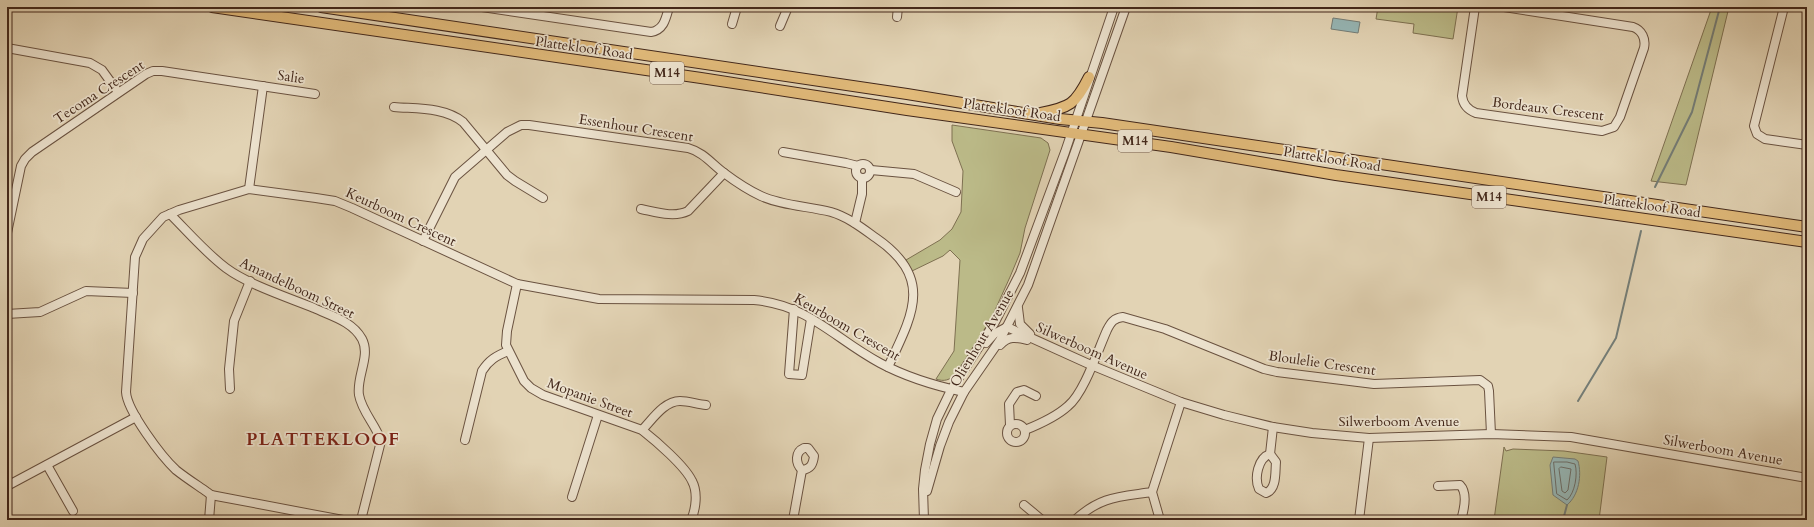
<svg xmlns="http://www.w3.org/2000/svg" width="1814" height="527" font-family="Cardo,serif">
<style>
.green{fill:#bbba88;stroke:#7e7051}
.water{fill:#96b6b5;stroke:#747d77}
.lines{fill:none;stroke-linecap:round;stroke-linejoin:round}
.shore{stroke:#6c6e68;stroke-width:1}
.stream{stroke:#747d77;stroke-width:2}
.minor-casing{stroke:#6a5240;stroke-width:10}
.major-casing{stroke:#42271a;stroke-width:12}
.minor{stroke:#ece2ce;stroke-width:8}
.major{stroke:#e1ba7a;stroke-width:10}
.labels{text-anchor:middle;dominant-baseline:central;stroke-width:3.5;stroke-linejoin:round;paint-order:stroke}
.shield{fill:#ece2ce;stroke:#755f50;stroke-width:1}
.shield-label{font-size:13px;font-weight:bold;fill:#42271a}
.street-label{font-size:14px;fill:#42271a;stroke:#ece2ce}
.district-label{font-size:18px;font-weight:bold;letter-spacing:1px;fill:#7a1f14;stroke:#ece2ce}
</style>
<rect width="100%" height="100%" fill="#e2d3b4"/>
<filter id="stains"><feTurbulence type="fractalNoise" baseFrequency=".005" numOctaves="4"/><feColorMatrix values="0 0 0 0 .2 0 0 0 0 .09 0 0 0 0 .02 0 0 0 .5 -.17"/></filter>
<radialGradient id="worn" r=".72"><stop offset=".6" stop-color="#630" stop-opacity="0"/><stop offset="1" stop-color="#630" stop-opacity=".3"/></radialGradient>
<g class="green">
<polygon points="1378,7 1458,7 1453,39 1413,33 1414,24 1376,19"/>
<polygon points="1712,7 1729,7 1686,185 1651,181"/>
<path d="M 952,125 L 1041,138 L 1048,143 L 1050,150 L 1025,228 L 1020,253 L 1010,277 L 991,319 L 956,374 C 950,380 944,382 936,379 L 954,351 L 960,260 L 950,250 L 943,256 L 912,271 L 906,260 L 940,240 L 952,229 L 961,212 L 963,171 L 952,141 Z"/>
<polygon points="1504,447 1506,451 1513,449 1564,451 1607,457 1599,520 1494,520"/>
</g>
<g class="water">
<polygon points="1333,18 1360,22 1358,33 1331,29"/>
<path d="M 1553,457 L 1575,459 L 1578,461 C 1582,475 1579,495 1567,505 L 1553,495 L 1550,465 Z"/>
</g>
<g class="lines">
<g class="shore">
<path d="M 1554,462 L 1567,462 L 1575,464 C 1578,474 1575,493 1567,500 L 1557,494 Z"/>
<polygon points="1561,467 1571,469 1568,490 1565,493 1562,491 1559,469"/>
</g>
<g class="stream">
<polyline points="1655,187 1692,112 1720,7"/>
<polyline points="1578,401 1616,338 1641,231"/>
<polyline points="1563,520 1567,505"/>
</g>
<g class="minor-casing">
<g id="minor">
<path d="M 482,7 L 651,32 C 664,30 666,18 669,7"/>
<path d="M 1475,7 L 1462,96 C 1463,105 1468,110 1476,113 L 1602,131 L 1614,127 L 1620,117 L 1644,48 C 1646,39 1642,30 1633,27 L 1504,7"/>
<polyline points="1784,7 1754,126 1757,134 1765,139 1807,145"/>
<polyline points="897,17 898,7"/>
<polyline points="732,24 737,7"/>
<polyline points="780,26 788,7"/>
<polyline points="7,48 90,63 102,70 118,92"/>
<path d="M 394,107 C 417,109 444,107 463,122 L 507,175 L 515,181 L 543,198"/>
<polyline points="783,152 846,163 858,166"/>
<circle cx="863" cy="171" r="7"/>
<polyline points="871,170 914,174 956,192"/>
<polyline points="249,189 263,86"/>
<path d="M 641,209 C 656,212 674,218 688,211 L 724,173"/>
<path d="M 170,214 C 188,232 206,253 226,268 C 249,285 287,297 314,308 C 331,316 352,321 362,339 C 371,356 356,377 359,395 C 362,412 376,425 381,441 L 361,520"/>
<polyline points="855,223 862,194 862,178"/>
<polyline points="7,233 21,166 25,159 32,152 146,74 153,71 162,71 315,94"/>
<path d="M 423,241 L 455,177 L 507,132 L 521,125 L 529,125 L 688,148 C 703,152 712,164 724,173 C 736,182 748,190 761,196 C 783,206 808,206 831,212 C 848,217 862,228 876,238 C 934,278 913,314 888,367"/>
<path d="M 517,284 L 507,331 L 506,345 L 524,381 L 531,388 L 543,395 L 642,430 C 656,441 685,466 692,481 C 698,492 696,509 691,520"/>
<polyline points="1018,308 1020,324 1030,334"/>
<polyline points="794,309 789,374 802,375 811,319"/>
<polyline points="7,314 40,312 86,291 133,293"/>
<polyline points="1007,327 1091,365 1181,402 1224,415 1273,427 1312,433 1369,438 1491,434 1571,437 1807,478"/>
<polyline points="986,343 994,334 1007,327"/>
<path d="M 1000,345 C 1008,336 1016,337 1027,340"/>
<polyline points="230,389 229,369 234,321 250,281"/>
<circle cx="1016" cy="433" r="9"/>
<polyline points="1010,425 1009,404 1017,392 1024,390 1036,396"/>
<path d="M 642,430 C 652,420 664,401 680,401 C 688,401 697,404 706,405"/>
<path d="M 1025,430 C 1040,424 1056,417 1068,406 C 1084,393 1098,350 1107,330 C 1111,322 1114,318 1123,317 L 1165,329 L 1264,369 L 1277,372 L 1374,384 L 1480,380 L 1488,386 L 1489,391 L 1491,434"/>
<path d="M 465,440 L 482,371 C 489,360 496,356 508,351"/>
<path d="M 804,448 L 808,448 L 814,456 C 813,464 811,469 802,470 C 795,463 795,452 804,448 Z"/>
<path d="M 1270,454 L 1276,462 C 1275,472 1277,489 1266,493 L 1259,489 C 1254,478 1258,458 1270,454 Z"/>
<polyline points="1270,454 1273,427"/>
<polyline points="47,465 73,511"/>
<polyline points="7,486 136,417"/>
<path d="M 1438,486 L 1460,485 C 1468,493 1464,510 1461,520"/>
<polyline points="927,491 940,446 949,422 964,392 1000,340 1028,285 1126,7"/>
<polyline points="572,497 598,415"/>
<polyline points="1024,505 1042,520"/>
<polyline points="209,520 211,495"/>
<path d="M 343,520 L 211,495 L 207,492 C 197,485 186,478 176,470 C 162,457 127,411 126,392 L 135,257 L 143,239 L 163,217 L 179,210 L 249,189 L 316,198 L 335,201 L 352,208 L 517,284 L 599,299 L 754,300 C 809,305 835,339 880,363 C 906,377 936,386 964,392"/>
<polyline points="793,520 802,470"/>
<polyline points="924,520 923,489 925,470 930,444 937,419 951,390 995,322 1020,273 1065,152 1114,7"/>
<path d="M 1075,520 C 1101,496 1119,497 1152,492"/>
<polyline points="1160,520 1152,492 1181,402"/>
<polyline points="1359,520 1369,438"/>
</g>
</g>
<g class="major-casing">
<g id="major">
<polyline points="212,7 701,78 907,110 1171,147 1336,175 1807,242"/>
<polyline points="321,7 907,94 1060,119 1102,123 1807,227"/>
<path d="M 1041,113 C 1070,107 1075,105 1089,77"/>
</g>
</g>
<use href="#minor" class="minor"/>
<use href="#major" class="major"/>
</g>
<g class="labels">
<g class="shield">
<rect x="650" y="62" width="34" height="22" rx="3"/>
<rect x="1118" y="130" width="34" height="22" rx="3"/>
<rect x="1472" y="186" width="34" height="22" rx="3"/>
</g>
<g class="shield-label">
<text x="667" y="73">M14</text>
<text x="1135" y="141">M14</text>
<text x="1489" y="197">M14</text>
</g>
<g class="street-label">
<text transform="translate(584 48) rotate(8)">Plattekloof Road</text>
<text transform="translate(291 77) rotate(8)">Salie</text>
<text transform="translate(99 92) rotate(-33)">Tecoma Crescent</text>
<text transform="translate(1548 109) rotate(7)">Bordeaux Crescent</text>
<text transform="translate(1012 110) rotate(8)">Plattekloof Road</text>
<text transform="translate(636 128) rotate(9)">Essenhout Crescent</text>
<text transform="translate(1332 159) rotate(9)">Plattekloof Road</text>
<text transform="translate(1652 206) rotate(8)">Plattekloof Road</text>
<text transform="translate(401 217) rotate(25)">Keurboom Crescent</text>
<text transform="translate(297 288) rotate(25)">Amandelboom Street</text>
<text transform="translate(847 327) rotate(30)">Keurboom Crescent</text>
<text transform="translate(982 338) rotate(-59)">Olienhout Avenue</text>
<text transform="translate(1092 351) rotate(24)">Silwerboom Avenue</text>
<text transform="translate(1322 363) rotate(8)">Bloulelie Crescent</text>
<text transform="translate(590 398) rotate(20)">Mopanie Street</text>
<text x="1399" y="421">Silwerboom Avenue</text>
<text transform="translate(1723 450) rotate(10)">Silwerboom Avenue</text>
</g>
<g class="district-label">
<text x="323" y="439">PLATTEKLOOF</text>
</g>
</g>
<rect width="1814" height="527" fill="none" stroke="#e2d3b4" stroke-width="24"/>
<rect x="8" y="8" width="1798" height="511" fill="none" stroke="#42271a" stroke-width="2"/>
<rect x="12" y="12" width="1790" height="503" fill="none" stroke="#42271a"/>
<rect width="100%" height="100%" filter="url(#stains)"/>
<rect width="100%" height="100%" fill="url(#worn)"/>
</svg>
